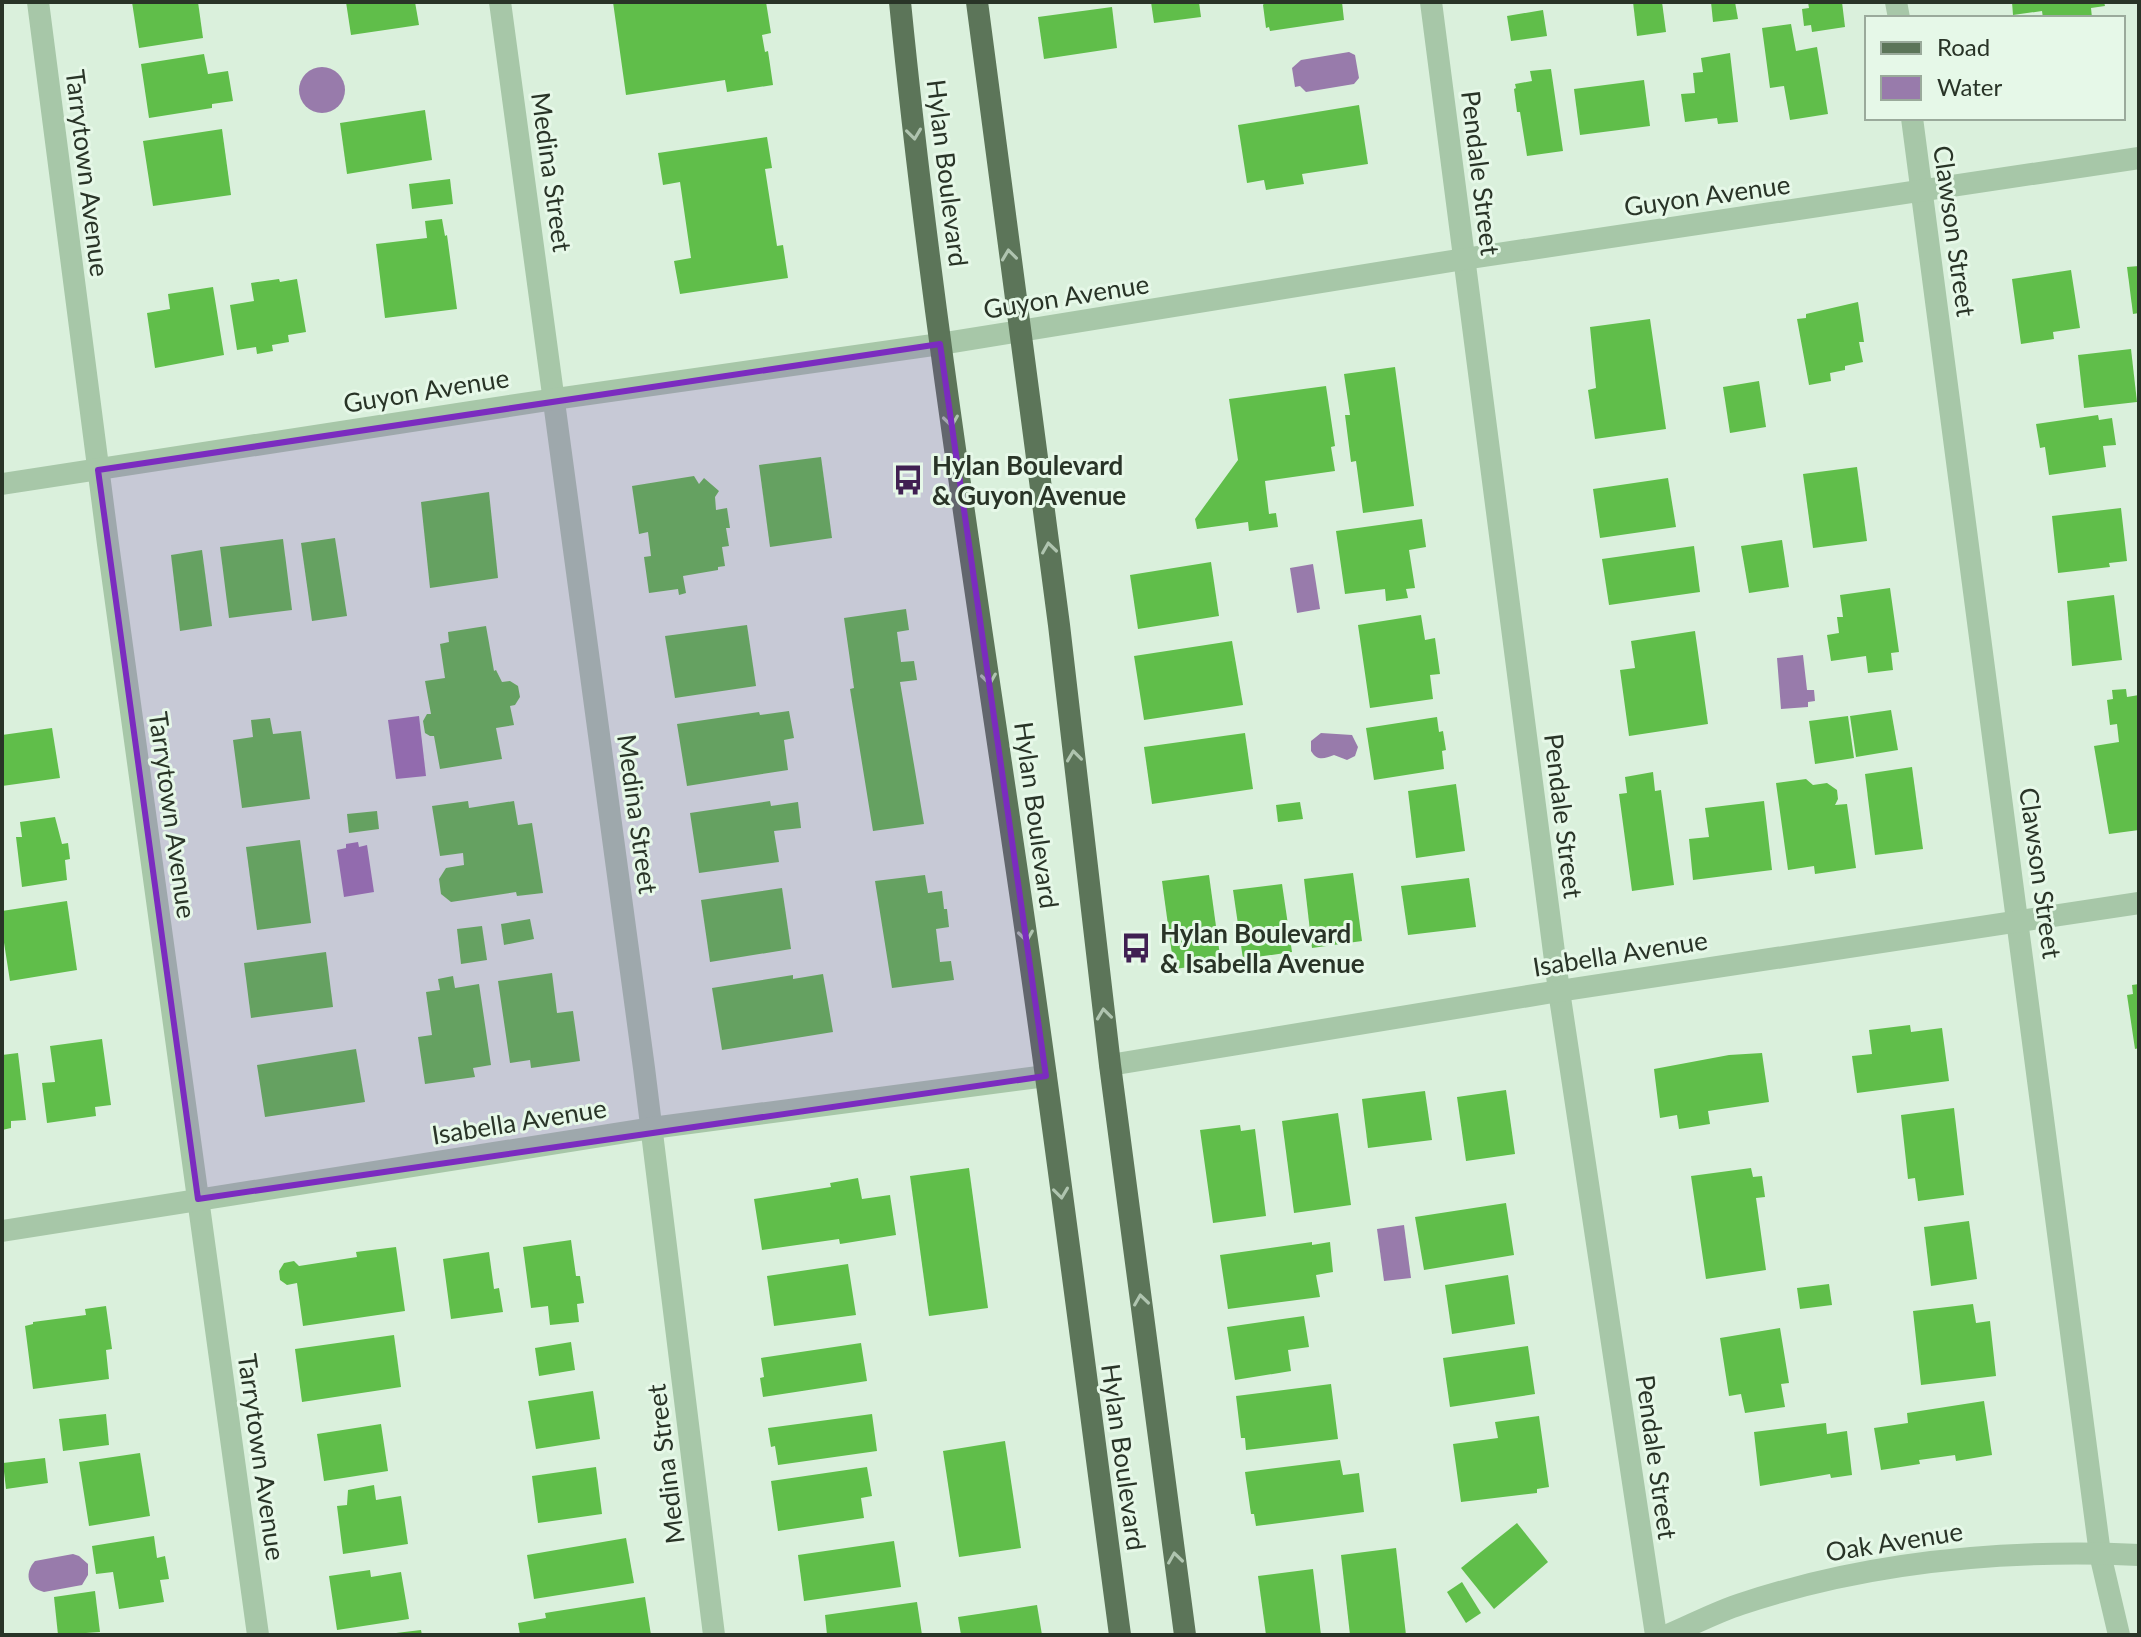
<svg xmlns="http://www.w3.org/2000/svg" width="2141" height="1637" font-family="Lato,sans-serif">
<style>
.water{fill:#987bab}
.building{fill:#60be4a}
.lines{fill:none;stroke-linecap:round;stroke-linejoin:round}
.minor{stroke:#a7c7a8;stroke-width:22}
.tertiary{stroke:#a7c7a8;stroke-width:22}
.primary{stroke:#5c7559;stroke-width:22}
.oneway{stroke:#afc4af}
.marked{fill:#7b2cbf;fill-opacity:0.2;stroke:#7b2cbf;stroke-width:6;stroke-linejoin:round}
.labels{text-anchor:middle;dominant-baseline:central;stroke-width:6;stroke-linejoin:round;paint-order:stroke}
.street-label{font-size:26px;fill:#293427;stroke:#e6f8e8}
.poi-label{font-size:26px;font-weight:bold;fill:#293427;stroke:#e6f8e8;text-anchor:start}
</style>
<rect width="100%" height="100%" fill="#daf0dc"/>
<g class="water">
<polygon points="1349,52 1355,55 1359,78 1354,84 1306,92 1300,86 1295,87 1292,68 1301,60"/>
<circle cx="322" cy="90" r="23"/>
<polygon points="1313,564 1320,609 1297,613 1290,568"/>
<polygon points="1803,655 1807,690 1814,690 1815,701 1808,702 1808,707 1781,709 1777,658"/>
<polygon points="419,716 426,776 396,779 388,720"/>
<path d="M 1321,733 L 1352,735 L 1358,747 L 1355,756 L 1347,760 L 1334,755 C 1324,759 1317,761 1311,751 L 1311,741 Z"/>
<polygon points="358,842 359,847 367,845 374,892 344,897 337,850 346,848 346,844"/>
<polygon points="1404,1225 1411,1278 1384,1281 1377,1229"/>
<path d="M 73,1554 L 79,1556 L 88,1564 L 88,1575 L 82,1585 L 44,1592 C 27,1588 24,1573 35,1561 Z"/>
</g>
<g class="building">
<polygon points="132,2 198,2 203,38 139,48"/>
<polygon points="346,2 415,2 419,25 351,35"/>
<polygon points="613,2 766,2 771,33 762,35 765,52 768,51 773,85 727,92 725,80 626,95"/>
<polygon points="1151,2 1199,2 1201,17 1154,23"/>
<polygon points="1265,2 1342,2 1344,20 1270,31 1269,27 1266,28 1263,5"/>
<polygon points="1633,2 1662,2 1666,32 1637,36"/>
<polygon points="1711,2 1735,2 1738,19 1713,22"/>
<polygon points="1808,2 1842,2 1845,27 1812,32 1811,25 1804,26 1802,9 1809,8"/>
<polygon points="2012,2 2104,2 2105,6 2091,8 2092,18 2043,18 2042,11 2013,15"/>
<polygon points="1112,7 1117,48 1044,59 1038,17"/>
<polygon points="1543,10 1547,36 1511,41 1507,16"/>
<polygon points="1791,24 1796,51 1817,47 1828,114 1790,120 1784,86 1770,88 1762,28"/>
<polygon points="1730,53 1738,122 1718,124 1717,118 1685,122 1681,94 1695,93 1693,73 1703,72 1701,58"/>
<polygon points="204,54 208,74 228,71 233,101 212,104 212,108 149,118 141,64"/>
<polygon points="1551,69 1563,151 1527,156 1520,112 1517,112 1514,89 1516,88 1515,84 1532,81 1530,71"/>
<polygon points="1644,80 1650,126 1580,135 1574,89"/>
<polygon points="1359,105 1368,164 1302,174 1304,184 1266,190 1264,180 1247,183 1238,125"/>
<polygon points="425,110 432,160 347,174 340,123"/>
<polygon points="222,129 231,195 153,206 143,141"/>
<polygon points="767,137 772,168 765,169 777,246 783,245 788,278 680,294 674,261 691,258 680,182 663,185 658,153"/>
<polygon points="450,179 453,204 412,209 409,184"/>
<polygon points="442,219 445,236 447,235 457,309 385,318 376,244 427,238 425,221"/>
<polygon points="2139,266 2139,313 2133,314 2127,267"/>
<polygon points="2071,270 2080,328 2053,332 2054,339 2021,344 2012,279"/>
<polygon points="279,279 280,282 297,279 306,332 288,335 289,342 272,345 273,351 257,354 256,347 237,350 230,305 254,301 251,283"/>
<polygon points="213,287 224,355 155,368 147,313 170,309 168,294"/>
<polygon points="1858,302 1864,342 1859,342 1863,362 1845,366 1845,370 1830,373 1831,381 1809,385 1797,319 1806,318 1806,314"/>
<polygon points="1650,319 1666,429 1595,439 1588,390 1596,388 1590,327"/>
<polygon points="2131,349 2137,402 2084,408 2078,355"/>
<polygon points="1395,367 1414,506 1363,513 1356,461 1351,462 1345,415 1350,415 1344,374"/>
<polygon points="1759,381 1766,427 1730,433 1723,387"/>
<polygon points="1326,386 1335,446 1331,447 1335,471 1265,481 1269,514 1276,513 1278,527 1249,531 1248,522 1197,529 1195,519 1238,460 1229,399"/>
<polygon points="2098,415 2099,420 2112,418 2116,445 2103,446 2106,467 2049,475 2045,447 2040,448 2036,424"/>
<polygon points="821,457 832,538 770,547 759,465"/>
<polygon points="1857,467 1867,541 1813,548 1803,474"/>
<polygon points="694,476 699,484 704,478 719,491 715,497 716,510 727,508 730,528 726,528 729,546 722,547 725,566 718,567 718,570 683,576 686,593 679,595 678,589 649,593 644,557 651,556 648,532 639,534 632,486"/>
<polygon points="1668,478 1676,527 1600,538 1593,489"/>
<polygon points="489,492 498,578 430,588 421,502"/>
<polygon points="2121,508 2127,561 2109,563 2110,567 2058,573 2052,516"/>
<polygon points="1422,519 1426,547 1409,550 1415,588 1406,589 1408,598 1386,601 1385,589 1345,594 1336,531"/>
<polygon points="335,538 347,616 312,621 301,543"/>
<polygon points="283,539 292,610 229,618 220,547"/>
<polygon points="1782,540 1789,587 1749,593 1741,546"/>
<polygon points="1694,546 1700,592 1609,605 1602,559"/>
<polygon points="202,550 212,626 180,631 171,555"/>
<polygon points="1211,562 1219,616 1138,629 1130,575"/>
<polygon points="1890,588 1899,652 1891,653 1893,670 1868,673 1866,656 1831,661 1827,635 1839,633 1837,617 1843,617 1840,595"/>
<polygon points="2114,595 2122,660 2072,666 2067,601"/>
<polygon points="906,609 909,630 897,632 901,662 914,661 917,680 900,682 924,824 873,831 850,689 854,688 844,618"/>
<polygon points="1421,615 1425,640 1435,638 1440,674 1430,675 1433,699 1370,708 1358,625"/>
<polygon points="747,625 756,686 675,698 665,636"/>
<polygon points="486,626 494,671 496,670 502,682 510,681 518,686 520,697 515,705 510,706 514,725 496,728 502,759 440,769 434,736 430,736 425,733 423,721 427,714 431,714 425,681 445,678 440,644 449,642 448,632"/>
<polygon points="1695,631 1708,724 1629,736 1620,670 1635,668 1631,641"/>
<polygon points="1232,641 1243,705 1144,720 1134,656"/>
<polygon points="2126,689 2127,697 2139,695 2139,830 2109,834 2094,746 2119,742 2117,724 2110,725 2107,700 2113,699 2112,690"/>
<polygon points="1891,710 1898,750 1856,757 1850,716"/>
<polygon points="789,711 794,738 784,740 788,770 687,786 677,724 759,712 760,715"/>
<polygon points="1848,716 1854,758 1815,764 1809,721"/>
<polygon points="1437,717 1439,732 1443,731 1446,750 1442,751 1444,769 1374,780 1366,728"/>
<polygon points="270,718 273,734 301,731 310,799 242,808 233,740 253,737 251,720"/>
<polygon points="52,728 60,778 2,786 2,735"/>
<polygon points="1245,733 1253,789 1152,804 1144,747"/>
<polygon points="1912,767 1923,849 1875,855 1865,774"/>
<polygon points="1653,772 1655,791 1661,790 1674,885 1632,891 1619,794 1627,793 1625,777"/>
<polygon points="1806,779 1813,785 1827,783 1837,790 1838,799 1835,805 1847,804 1856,868 1815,874 1814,866 1788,870 1776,783"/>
<polygon points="1456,784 1465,851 1416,858 1408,791"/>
<polygon points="468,801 469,808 514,801 518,825 532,823 543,893 517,896 516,892 451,902 441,894 439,879 446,868 464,865 463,853 440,856 432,806"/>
<polygon points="770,801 771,806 798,802 801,828 774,831 779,862 699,873 690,813"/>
<polygon points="1764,801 1772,870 1693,880 1689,839 1709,837 1705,808"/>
<polygon points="1300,802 1303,819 1278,822 1276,805"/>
<polygon points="377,811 379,829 349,833 347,814"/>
<polygon points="55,817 62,844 68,843 70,859 65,860 67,880 22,887 16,837 22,837 20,822"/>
<polygon points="300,840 311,923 257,930 246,847"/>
<polygon points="1353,873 1362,941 1312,948 1304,879"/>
<polygon points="925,875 928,893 942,891 944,909 947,909 949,927 936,929 940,962 951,961 954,980 892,988 875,881"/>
<polygon points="1209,875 1221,963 1174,969 1162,881"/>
<polygon points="1469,878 1476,927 1408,935 1401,886"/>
<polygon points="1282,884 1292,952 1243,959 1233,890"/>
<polygon points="782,888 791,949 710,962 701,900"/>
<polygon points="67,901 77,970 10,981 2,930 2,911"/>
<polygon points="530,919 534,939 504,945 501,924"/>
<polygon points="482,926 487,960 461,964 457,929"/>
<polygon points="326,952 333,1007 251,1018 244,963"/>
<polygon points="552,973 557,1013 573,1011 580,1061 531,1068 530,1060 510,1063 498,981"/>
<polygon points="823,974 833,1032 722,1050 712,988 793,975 793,979"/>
<polygon points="453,976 455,988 479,984 491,1065 473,1068 475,1077 425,1084 418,1037 432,1035 426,992 440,990 438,979"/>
<polygon points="2139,984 2139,1048 2135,1049 2127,995 2133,994 2132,985"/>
<polygon points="1910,1025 1911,1032 1942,1028 1949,1081 1857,1093 1852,1056 1872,1054 1869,1030"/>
<polygon points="102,1039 111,1105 95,1107 96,1116 47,1123 42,1083 55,1082 50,1046"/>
<polygon points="356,1049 365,1102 265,1117 257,1065"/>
<polygon points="18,1053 26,1120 11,1121 11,1128 2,1130 2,1055"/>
<polygon points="1762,1053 1769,1102 1708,1111 1710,1124 1679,1129 1677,1115 1660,1118 1654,1069 1729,1055"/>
<polygon points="1506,1090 1515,1154 1466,1161 1457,1097"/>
<polygon points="1425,1091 1432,1140 1368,1148 1362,1099"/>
<polygon points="1954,1108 1964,1195 1918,1201 1915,1178 1908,1179 1901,1115"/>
<polygon points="1338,1113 1351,1205 1294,1213 1282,1121"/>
<polygon points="1240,1125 1241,1131 1255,1129 1266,1216 1213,1223 1200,1130"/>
<polygon points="969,1168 988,1308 929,1316 910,1176"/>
<polygon points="1751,1168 1753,1177 1762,1176 1765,1197 1756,1198 1766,1270 1706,1279 1691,1176"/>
<polygon points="858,1178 862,1199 890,1195 896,1235 840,1244 839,1239 762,1250 754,1199 831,1187 830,1183"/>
<polygon points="1506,1203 1514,1255 1424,1270 1415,1217"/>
<polygon points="1969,1221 1977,1279 1931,1286 1924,1227"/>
<polygon points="571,1240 576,1276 580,1276 584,1303 577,1304 579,1322 550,1325 548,1306 531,1308 523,1247"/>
<polygon points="1312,1242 1312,1245 1330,1242 1333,1272 1316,1275 1320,1297 1228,1309 1220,1255"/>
<polygon points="396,1247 405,1311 303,1326 297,1283 287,1285 280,1280 279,1271 284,1263 294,1261 299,1266 357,1257 356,1252"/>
<polygon points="489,1252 494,1289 499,1288 503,1312 451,1319 443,1259"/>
<polygon points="848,1264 856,1315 774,1326 767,1276"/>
<polygon points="1508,1275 1515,1324 1452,1334 1445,1285"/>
<polygon points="1829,1284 1832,1305 1800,1309 1797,1288"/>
<polygon points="1973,1304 1976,1323 1990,1321 1996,1376 1921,1385 1913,1311"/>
<polygon points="106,1306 112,1349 106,1350 109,1379 33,1389 25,1326 33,1324 33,1322 86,1315 85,1309"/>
<polygon points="1304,1316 1309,1347 1288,1350 1291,1371 1235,1380 1227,1327"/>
<polygon points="1780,1328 1789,1383 1781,1384 1785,1407 1745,1413 1741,1394 1729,1396 1720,1338"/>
<polygon points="394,1335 401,1387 302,1402 295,1349"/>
<polygon points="571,1342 575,1370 539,1376 535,1348"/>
<polygon points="861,1343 867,1381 763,1397 760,1378 764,1377 761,1358"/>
<polygon points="1528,1346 1535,1394 1450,1407 1443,1358"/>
<polygon points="1331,1384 1338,1439 1246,1450 1245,1438 1241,1438 1236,1396"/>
<polygon points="593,1391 600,1439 536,1449 528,1401"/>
<polygon points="1984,1401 1992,1455 1956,1461 1955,1455 1919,1460 1920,1464 1881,1470 1874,1428 1908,1423 1907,1413"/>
<polygon points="106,1414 109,1445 63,1451 59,1419"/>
<polygon points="872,1414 877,1451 778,1465 775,1446 771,1447 768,1428"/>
<polygon points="1539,1416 1549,1487 1537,1489 1537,1493 1461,1502 1453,1444 1498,1438 1495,1422"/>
<polygon points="1826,1423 1827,1434 1847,1431 1852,1475 1831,1478 1830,1474 1760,1486 1754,1432"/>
<polygon points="381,1424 388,1471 324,1481 317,1434"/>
<polygon points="1005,1441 1021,1548 959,1557 943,1451"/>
<polygon points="140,1453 150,1516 89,1526 79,1462"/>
<polygon points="45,1458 48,1483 6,1489 3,1463"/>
<polygon points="1340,1460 1343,1475 1359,1473 1364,1512 1256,1526 1254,1514 1251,1514 1245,1472"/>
<polygon points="596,1467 602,1514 538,1523 532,1476"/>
<polygon points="867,1467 872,1496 861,1498 864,1518 778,1531 771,1481"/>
<polygon points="374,1485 376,1500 401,1496 408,1544 343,1554 337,1506 347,1505 348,1490"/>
<polygon points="1517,1523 1548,1562 1494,1609 1461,1568"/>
<polygon points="154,1536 157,1558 165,1556 169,1579 160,1580 164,1602 119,1609 113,1572 96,1574 92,1546"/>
<polygon points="626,1538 634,1583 534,1599 527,1555"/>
<polygon points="894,1541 901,1587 804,1601 798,1555"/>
<polygon points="1396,1548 1406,1635 1350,1635 1341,1555"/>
<polygon points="1313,1569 1321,1635 1266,1635 1258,1576"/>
<polygon points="370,1570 371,1577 401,1572 409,1619 337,1630 329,1576"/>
<polygon points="1462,1582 1481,1613 1466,1623 1447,1592"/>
<polygon points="95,1591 100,1632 58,1635 54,1597"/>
<polygon points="645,1597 651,1635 520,1635 518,1623 546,1618 545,1613"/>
<polygon points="917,1602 922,1635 827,1635 825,1615"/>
<polygon points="1037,1605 1042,1635 961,1635 958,1617"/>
<polygon points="421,1630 422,1635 396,1635 396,1633"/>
</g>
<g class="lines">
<g class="minor">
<polyline points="38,2 108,544 258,1635"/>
<polyline points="500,2 644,1068 714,1635"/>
<polyline points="1431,2 1559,991 1656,1635"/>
<polyline points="1896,2 1899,18"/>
<polyline points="1912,118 2100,1554 2119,1635"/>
<polyline points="1110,1065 1559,991 2139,903"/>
<polyline points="2,1231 652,1128 1046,1076"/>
<path d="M 1668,1635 C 1692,1625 1716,1612 1741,1604 C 1870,1561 2003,1549 2139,1555"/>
</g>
<polyline class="tertiary" points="2,484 555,399 940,344 1464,259 2139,158"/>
<g class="primary">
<path d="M 900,2 C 930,307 979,610 1023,913 C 1058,1153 1088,1394 1120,1635"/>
<polyline points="977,2 1059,625 1110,1065 1185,1635"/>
</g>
</g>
<defs><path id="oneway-chevron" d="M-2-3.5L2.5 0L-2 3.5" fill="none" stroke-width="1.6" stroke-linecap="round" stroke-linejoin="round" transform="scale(2)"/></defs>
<g class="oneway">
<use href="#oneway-chevron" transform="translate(914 134) rotate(83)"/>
<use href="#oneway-chevron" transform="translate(1009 255) rotate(-97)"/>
<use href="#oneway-chevron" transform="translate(951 421) rotate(82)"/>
<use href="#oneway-chevron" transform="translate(1049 548) rotate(-98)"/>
<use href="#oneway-chevron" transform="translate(989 679) rotate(82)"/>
<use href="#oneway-chevron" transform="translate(1074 756) rotate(-97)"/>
<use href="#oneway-chevron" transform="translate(1026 936) rotate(82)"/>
<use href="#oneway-chevron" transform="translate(1104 1014) rotate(-97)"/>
<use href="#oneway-chevron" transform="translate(1061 1193) rotate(83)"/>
<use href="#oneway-chevron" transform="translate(1141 1300) rotate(-98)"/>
<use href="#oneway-chevron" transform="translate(1175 1558) rotate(-98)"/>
</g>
<path class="marked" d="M 940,344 L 1046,1076 L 198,1199 L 98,470 Z"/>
<defs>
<g id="bus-bare" transform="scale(2.4)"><path d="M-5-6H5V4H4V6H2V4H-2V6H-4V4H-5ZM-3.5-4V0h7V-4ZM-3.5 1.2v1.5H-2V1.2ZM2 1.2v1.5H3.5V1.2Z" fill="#402052" stroke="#e6f8e8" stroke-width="2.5" paint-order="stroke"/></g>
</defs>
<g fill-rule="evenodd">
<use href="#bus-bare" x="908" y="480"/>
<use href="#bus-bare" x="1136" y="948"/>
</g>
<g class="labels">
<g class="street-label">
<text transform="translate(552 172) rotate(82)">Medina Street</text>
<text transform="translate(88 173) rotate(83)">Tarrytown Avenue</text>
<text transform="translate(948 173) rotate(83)">Hylan Boulevard</text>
<text transform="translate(1481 173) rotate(83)">Pendale Street</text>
<text transform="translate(1707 195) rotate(-8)">Guyon Avenue</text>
<text transform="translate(1955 231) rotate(82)">Clawson Street</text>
<text transform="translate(1066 296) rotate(-9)">Guyon Avenue</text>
<text transform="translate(426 390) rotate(-9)">Guyon Avenue</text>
<text transform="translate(638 814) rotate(82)">Medina Street</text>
<text transform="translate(173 815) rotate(82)">Tarrytown Avenue</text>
<text transform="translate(1037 815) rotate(82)">Hylan Boulevard</text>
<text transform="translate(1564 816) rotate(83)">Pendale Street</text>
<text transform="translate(2041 873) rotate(82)">Clawson Street</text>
<text transform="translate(1620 953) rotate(-9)">Isabella Avenue</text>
<text transform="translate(519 1121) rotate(-9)">Isabella Avenue</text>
<text transform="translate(262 1457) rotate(82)">Tarrytown Avenue</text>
<text transform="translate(1124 1457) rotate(82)">Hylan Boulevard</text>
<text transform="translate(1657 1457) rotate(82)">Pendale Street</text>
<text transform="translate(665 1464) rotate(-97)">Medina Street</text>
<text transform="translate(1894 1541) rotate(-9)">Oak Avenue</text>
</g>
<g class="poi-label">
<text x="932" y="465">Hylan Boulevard<tspan x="932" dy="30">&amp; Guyon Avenue</tspan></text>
<text x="1160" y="933">Hylan Boulevard<tspan x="1160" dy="30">&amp; Isabella Avenue</tspan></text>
</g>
</g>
<rect width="2141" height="1637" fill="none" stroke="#293427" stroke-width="8"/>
<rect x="1865" y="16" width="260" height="104" fill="#e6f8e8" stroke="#9aaa9b" stroke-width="2"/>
<rect x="1881" y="42" width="40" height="12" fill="#5c7559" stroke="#9aaa9b" stroke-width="2"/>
<text x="1937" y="56" font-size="24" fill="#293427">Road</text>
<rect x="1881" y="76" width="40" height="24" fill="#987bab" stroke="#9aaa9b" stroke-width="2"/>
<text x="1937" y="96" font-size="24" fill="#293427">Water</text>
</svg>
